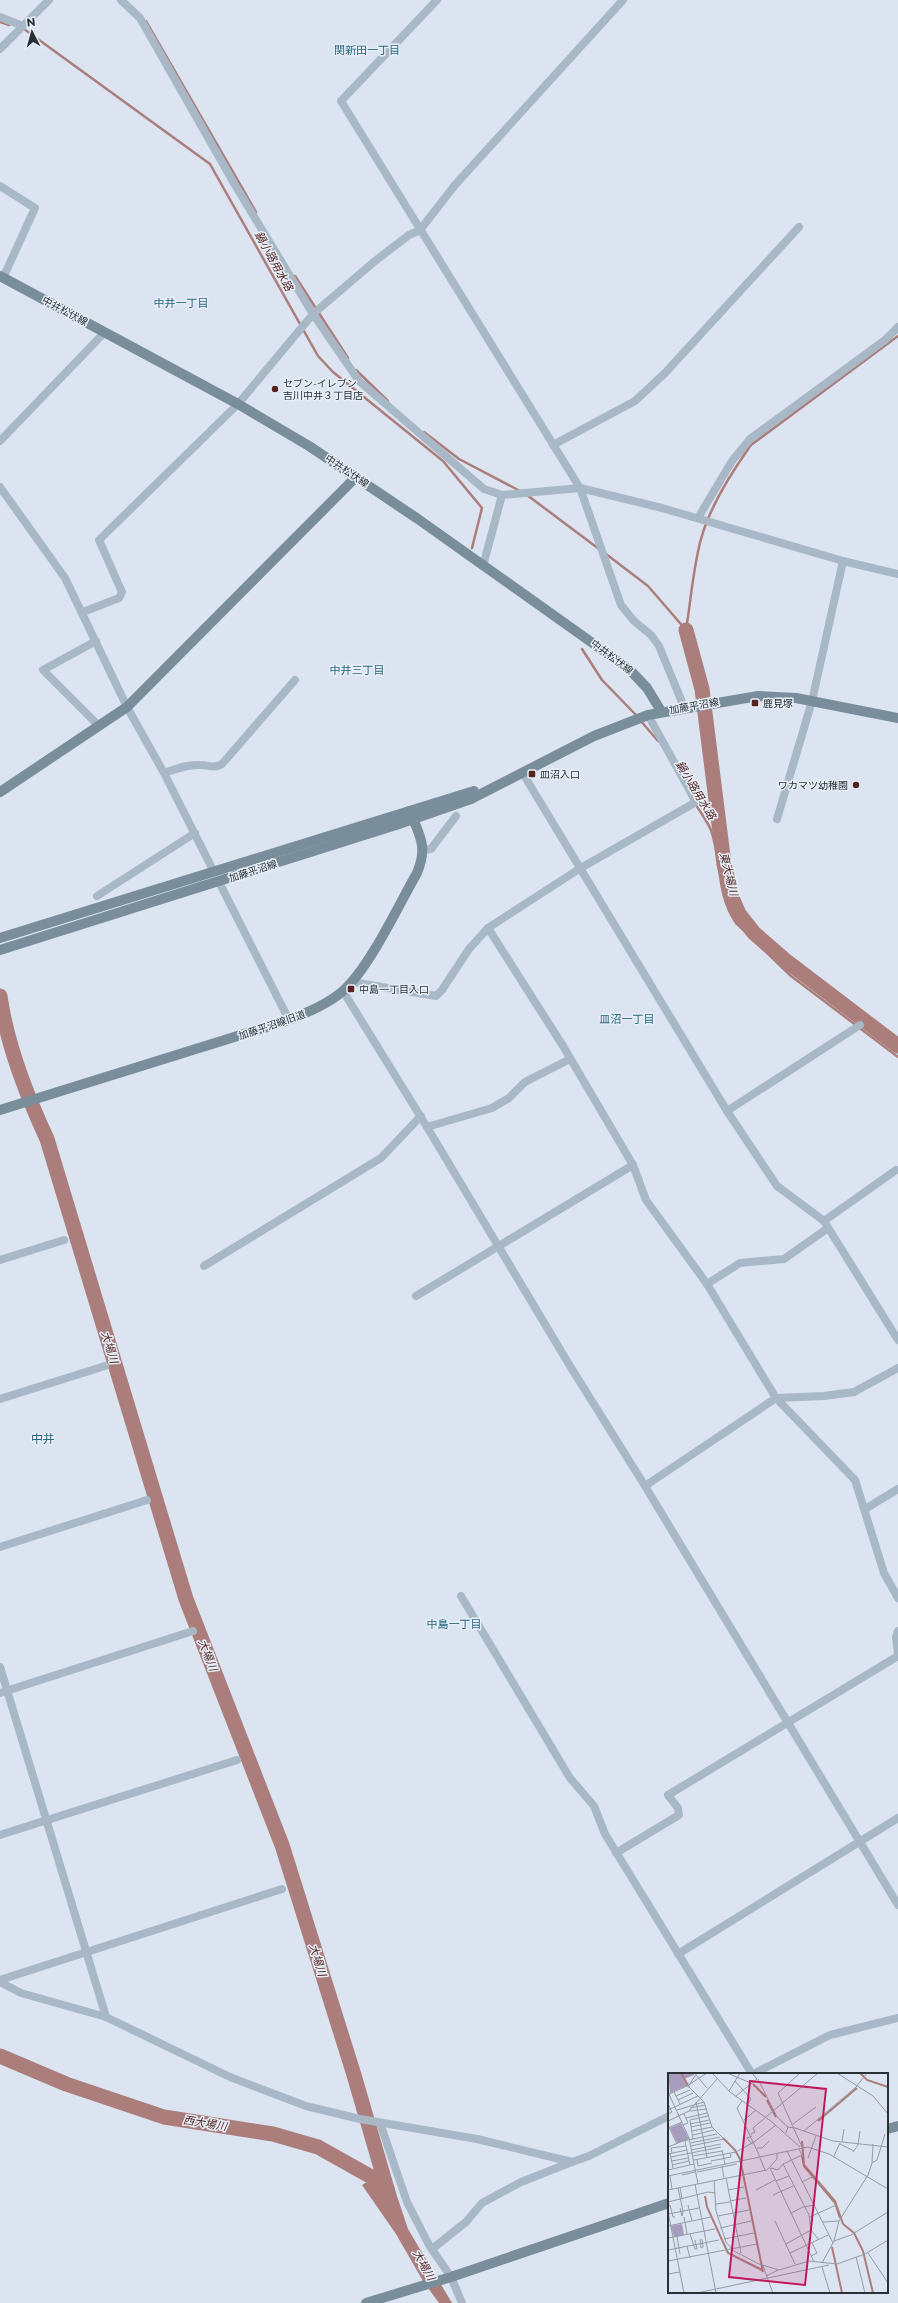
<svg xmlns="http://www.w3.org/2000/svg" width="898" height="2303" font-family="Montserrat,'Noto Sans JP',sans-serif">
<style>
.water{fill:#ab7e7c}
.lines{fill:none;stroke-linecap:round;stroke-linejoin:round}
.stream{stroke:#ab7e7c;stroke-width:2.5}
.river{stroke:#ab7e7c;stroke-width:15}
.street{stroke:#a8b8c7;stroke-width:8}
.secondary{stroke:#798e9a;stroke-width:10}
.poi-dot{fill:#532420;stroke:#e7eef8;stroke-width:1.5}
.labels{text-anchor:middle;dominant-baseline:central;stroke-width:3;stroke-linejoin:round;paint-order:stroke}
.street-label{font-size:10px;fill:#273034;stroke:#e7eef8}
.poi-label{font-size:10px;fill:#273034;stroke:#e7eef8;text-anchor:start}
.neighbourhood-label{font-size:11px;fill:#26677e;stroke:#e7eef8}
.water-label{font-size:11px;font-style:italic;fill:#532420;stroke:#e7eef8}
.quarter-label{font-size:12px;fill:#26677e;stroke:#e7eef8}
.inset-river{fill:none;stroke:#ab7e7c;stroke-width:2}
.inset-road{fill:none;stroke:#939ca5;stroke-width:1}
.view{fill:#c2185b;fill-opacity:0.15;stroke:#c2185b;stroke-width:2}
.inset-edge{fill:none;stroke:#273034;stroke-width:2}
</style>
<rect width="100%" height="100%" fill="#dbe4f0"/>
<polygon class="water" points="388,2169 408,2229 452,2303 439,2303 423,2281 396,2234 362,2185"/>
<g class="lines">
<g class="stream">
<polyline points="146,21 256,212"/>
<polyline points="0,22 9,25"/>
<polyline points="24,29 210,164 318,356 333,372 443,461 482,508 472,548"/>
<polyline points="295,276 348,358"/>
<polyline points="356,370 388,401"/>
<polyline points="424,432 459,459 520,491"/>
<polyline points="527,495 599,549"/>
<polyline points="606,554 648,586 686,630"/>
<path d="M 686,630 C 691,600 693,568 701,539 C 710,506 731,473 751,445 L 898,336"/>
<polyline points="582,649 602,680 637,716"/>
<polyline points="640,720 658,741"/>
<path d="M 695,803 C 700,812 707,821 711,830 C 722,861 716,894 736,923 L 791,976 L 898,1057"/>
</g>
<g class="river">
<polyline points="686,630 702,689 724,864 733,900 739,914 754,933 785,960 898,1046"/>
<path d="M 0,996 C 7,1046 26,1094 47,1139 L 186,1599 L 282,1845 L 354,2075 L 388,2192"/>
<polyline points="0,2056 66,2084 164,2117 273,2134 318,2147 384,2184 387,2192"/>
</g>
<g class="street">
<polyline points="121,0 140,18 235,185 313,314 359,381 484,489 502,495"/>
<polyline points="437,0 341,101 580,488 621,605 634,621 651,635 659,646 684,707"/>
<polyline points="0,17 23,26"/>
<polyline points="0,49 49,0"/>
<polyline points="0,186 35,208 3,278"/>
<polyline points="0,441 105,332"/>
<polyline points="553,445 635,401 665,373 799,227"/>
<polyline points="0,487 65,578 127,707 164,773 214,872"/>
<polyline points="698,518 732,461 750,439 885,340 898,327"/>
<polyline points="483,566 502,495 580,488 662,508 843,561 898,574"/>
<polyline points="83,612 119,598 122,592 99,540 238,404 313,314 375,261 409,235 420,230 455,185 623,0"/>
<polyline points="96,641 43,670 99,726"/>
<polyline points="522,772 727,1111 777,1186 824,1221 898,1340"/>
<path d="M 164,773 C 176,769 188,764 200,765 C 209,765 213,769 222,764 L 295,680"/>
<polyline points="777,819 812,701 843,561"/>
<polyline points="423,850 431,849 456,816"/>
<polyline points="219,882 289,1020"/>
<polyline points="97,896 195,833"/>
<polyline points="488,928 563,1046 633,1165 646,1200 707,1284 776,1398 855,1480 884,1573 898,1598"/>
<polyline points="352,982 436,996 442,990 469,949 488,928 579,869 696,802 648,715"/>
<polyline points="343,991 427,1127 570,1366 645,1486 898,1905"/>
<polyline points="727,1111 860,1025"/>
<polyline points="427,1127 492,1108 509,1098 525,1082 570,1059"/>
<polyline points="824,1221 896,1170"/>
<polyline points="0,1260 64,1240"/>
<polyline points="204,1266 381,1158 421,1116"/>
<polyline points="707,1284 740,1263 784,1259 828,1228"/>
<polyline points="416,1296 633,1165"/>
<polyline points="0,1399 105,1366"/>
<polyline points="645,1486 776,1398 824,1396 854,1392 898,1368"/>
<polyline points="865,1509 898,1489"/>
<polyline points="0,1547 147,1500"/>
<polyline points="461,1596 570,1778 594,1806 605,1834 752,2074"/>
<polyline points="898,1631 896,1637 898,1654"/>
<polyline points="0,1667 106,2017"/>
<polyline points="0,1693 193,1631"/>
<polyline points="0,1835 237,1760"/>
<polyline points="616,1853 679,1815 678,1808 668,1795 898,1656"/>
<polyline points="678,1954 898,1818"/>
<polyline points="0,1980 282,1889"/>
<polyline points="0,1982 21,1993 106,2017 230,2077 306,2106 360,2119 477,2139 572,2162 589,2156 669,2116"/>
<polyline points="753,2074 830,2035 898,2018"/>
<polyline points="380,2123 407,2202 429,2245 451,2277 462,2303"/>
<polyline points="432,2249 466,2222 482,2203 521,2182 572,2162"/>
</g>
<g class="secondary">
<polyline points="0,276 238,404 309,446 418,519 629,669 647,688 661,711"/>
<polyline points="0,792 127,707 356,477"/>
<polyline points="0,938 474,791"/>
<polyline points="0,950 396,825 471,799 594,736 648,715 758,696 796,698 898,718"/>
<path d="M 0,1110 L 289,1020 C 308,1012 328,1004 343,991 C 370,967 398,906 417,873 C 428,846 420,837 410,811"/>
<polyline points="887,2129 898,2126"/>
<polyline points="366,2303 451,2277 669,2203"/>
</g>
</g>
<g class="poi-dot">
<circle cx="275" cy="389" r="4"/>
<rect x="751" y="699" width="8" height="8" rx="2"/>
<rect x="528" y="770" width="8" height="8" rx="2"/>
<circle cx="856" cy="785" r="4"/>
<rect x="347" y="985" width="8" height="8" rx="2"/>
</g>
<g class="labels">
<g class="street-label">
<text transform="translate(65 311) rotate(28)">中井松伏線</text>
<text transform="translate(347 471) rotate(34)">中井松伏線</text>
<text transform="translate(612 657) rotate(37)">中井松伏線</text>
<text transform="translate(694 706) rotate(-10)">加藤平沼線</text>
<text transform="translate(253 871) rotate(-18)">加藤平沼線</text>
<text transform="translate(272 1025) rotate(-19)">加藤平沼線旧道</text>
</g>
<g class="poi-label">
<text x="283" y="383">セブン-イレブン<tspan x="283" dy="12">吉川中井３丁目店</tspan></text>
<text x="763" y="703">鹿見塚</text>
<text x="540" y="774">皿沼入口</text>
<text x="848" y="785" text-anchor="end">ワカマツ幼稚園</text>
<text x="359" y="989">中島一丁目入口</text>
</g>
<g class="neighbourhood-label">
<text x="367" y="50">関新田一丁目</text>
<text x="181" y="303">中井一丁目</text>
<text x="357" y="670">中井三丁目</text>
<text x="627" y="1019">皿沼一丁目</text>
<text x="454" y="1624">中島一丁目</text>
</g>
<g class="water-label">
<text transform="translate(274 261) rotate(61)">鍋小路用水路</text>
<text transform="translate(696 790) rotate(59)">鍋小路用水路</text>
<text transform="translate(729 874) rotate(76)">東大場川</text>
<text transform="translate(110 1347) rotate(73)">大場川</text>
<text transform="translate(208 1655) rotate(69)">大場川</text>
<text transform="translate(318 1960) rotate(73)">大場川</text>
<text transform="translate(205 2123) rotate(9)">西大場川</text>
<text transform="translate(424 2265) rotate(61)">大場川</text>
</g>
<g class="quarter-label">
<text x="43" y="1438">中井</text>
</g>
</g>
<g transform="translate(668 2073)">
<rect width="220" height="220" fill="#dbe4f0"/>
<path d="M 0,0 L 25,0 L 26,2 L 16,6 L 20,12 L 2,20 ZM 13,50 L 21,66 L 9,70 L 2,55 ZM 14,151 L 16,162 L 6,164 L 3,153 Z" fill="#a89cbe"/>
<path class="inset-river" d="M 13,0 L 21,14M 192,0 L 199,7 L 220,14M 85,11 L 98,24M 99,27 L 108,44M 150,48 L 189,15M 55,65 L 67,77 L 72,86 L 95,199M 134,68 L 136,92 L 167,128 L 175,151 L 186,160 L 195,178 L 205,220M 134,83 L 136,93 L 167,130 L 172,145M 37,123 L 39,134 L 60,180 L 94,197M 164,174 L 174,220"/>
<path class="inset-road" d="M 44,0 L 62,19 L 104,49 L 132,74M 59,0 L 83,10M 132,0 L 110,20 L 134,74M 169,0 L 205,23 L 220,41M 28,2 L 39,15M 90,6 L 109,44 L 120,54M 67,8 L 83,26 L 79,32M 22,11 L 39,0M 20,13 L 36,29 L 44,54 L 56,66 L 23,73M 61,18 L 72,0M 0,19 L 21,65 L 30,111M 6,19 L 12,31M 1,21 L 21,12 L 29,0M 8,23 L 22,17M 68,23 L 89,6 L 84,0M 10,27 L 25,20M 74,28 L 69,35 L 92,84M 28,29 L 39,84M 0,31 L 4,39 L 0,41M 22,35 L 37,32M 0,37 L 30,23M 9,37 L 36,29M 21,38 L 39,36M 18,45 L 39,40M 76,47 L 88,37M 0,48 L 21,38 L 49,6M 22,51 L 41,47M 125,51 L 148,34M 0,52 L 9,71M 15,52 L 20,50 L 16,41M 23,54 L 42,50M 0,55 L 14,49M 24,58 L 44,54M 136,58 L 188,14 L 199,0M 118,60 L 120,54 L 127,55 L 165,68 L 220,74M 83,61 L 87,59 L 85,55 L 150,0M 25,62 L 46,57M 25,66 L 22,47 L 40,43M 17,68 L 22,92M 174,69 L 176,56M 22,70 L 52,64M 84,71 L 79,65 L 84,63M 172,71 L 186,78M 0,74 L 15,68 L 49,61M 89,75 L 94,75 L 101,68M 23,77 L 53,71M 54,77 L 57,91M 119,78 L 165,170M 185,79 L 190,72 L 192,58M 2,80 L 5,95M 4,80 L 3,75 L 18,73M 0,81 L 19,77M 25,83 L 54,78M 166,83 L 172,70M 3,84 L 53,74M 92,85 L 97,97M 140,85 L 148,63M 29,86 L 30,93 L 44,90M 26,87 L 68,79 L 86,69 L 108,52M 4,88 L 20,85M 43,88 L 63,84 L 62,80M 204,90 L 209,87 L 217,61M 115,91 L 141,142 L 143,157M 4,92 L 21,88M 54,93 L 56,105M 102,95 L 146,189M 103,95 L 110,97 L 115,91 L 134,82 L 131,76M 0,97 L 26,91M 29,99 L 69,91M 14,102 L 27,99M 0,103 L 140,74 L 161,81 L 220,116M 2,103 L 4,116M 58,105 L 73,180M 46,107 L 48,138 L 58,169 L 66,178 L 91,191 L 111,197 L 141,188 L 169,191 L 197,181 L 220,167M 108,108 L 121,103M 134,109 L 146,103M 27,111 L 48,220M 12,114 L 14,126M 10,115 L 15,138M 0,117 L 99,97 L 109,86 L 109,81M 60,117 L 76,114M 88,117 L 107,107M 105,122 L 125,113M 62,128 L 78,125M 0,129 L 40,119 L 47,120M 48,131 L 62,129M 20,132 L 24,148M 0,133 L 2,132 L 5,144 L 7,144M 12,135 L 14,143 L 15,138M 0,139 L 16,220M 123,140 L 135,134 L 147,132M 0,141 L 31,135M 50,143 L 81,137M 16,144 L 19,161M 142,144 L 168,132M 107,148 L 127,191M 155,149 L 171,148M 0,153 L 43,144M 52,155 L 83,148M 22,161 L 27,176 L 29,176 L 27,167M 9,164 L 12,181M 0,165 L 47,156M 32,166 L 33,175 L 35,174 L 34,166M 56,166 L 86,160M 166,168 L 183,162 L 220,139M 118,171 L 143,157 L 151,167M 19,173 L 22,185M 0,177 L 51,167M 122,180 L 160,162M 200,180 L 220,210M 143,183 L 149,180 L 144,170M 188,184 L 197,220M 0,188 L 89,171M 154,190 L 166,168 L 171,148 L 200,102 L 204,90 L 205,71M 95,193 L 105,220M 154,194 L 162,220M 0,201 L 12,199M 98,203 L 110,197M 29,220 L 161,192"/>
<path class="view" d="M 82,8 L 158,16 L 137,212 L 61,204 Z"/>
<rect width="220" height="220" class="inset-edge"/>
</g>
<g transform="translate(32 32) rotate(354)" stroke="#e7eef8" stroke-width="3" paint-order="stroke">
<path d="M0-3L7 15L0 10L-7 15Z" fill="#273034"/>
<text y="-6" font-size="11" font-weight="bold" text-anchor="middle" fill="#273034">N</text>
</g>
</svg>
